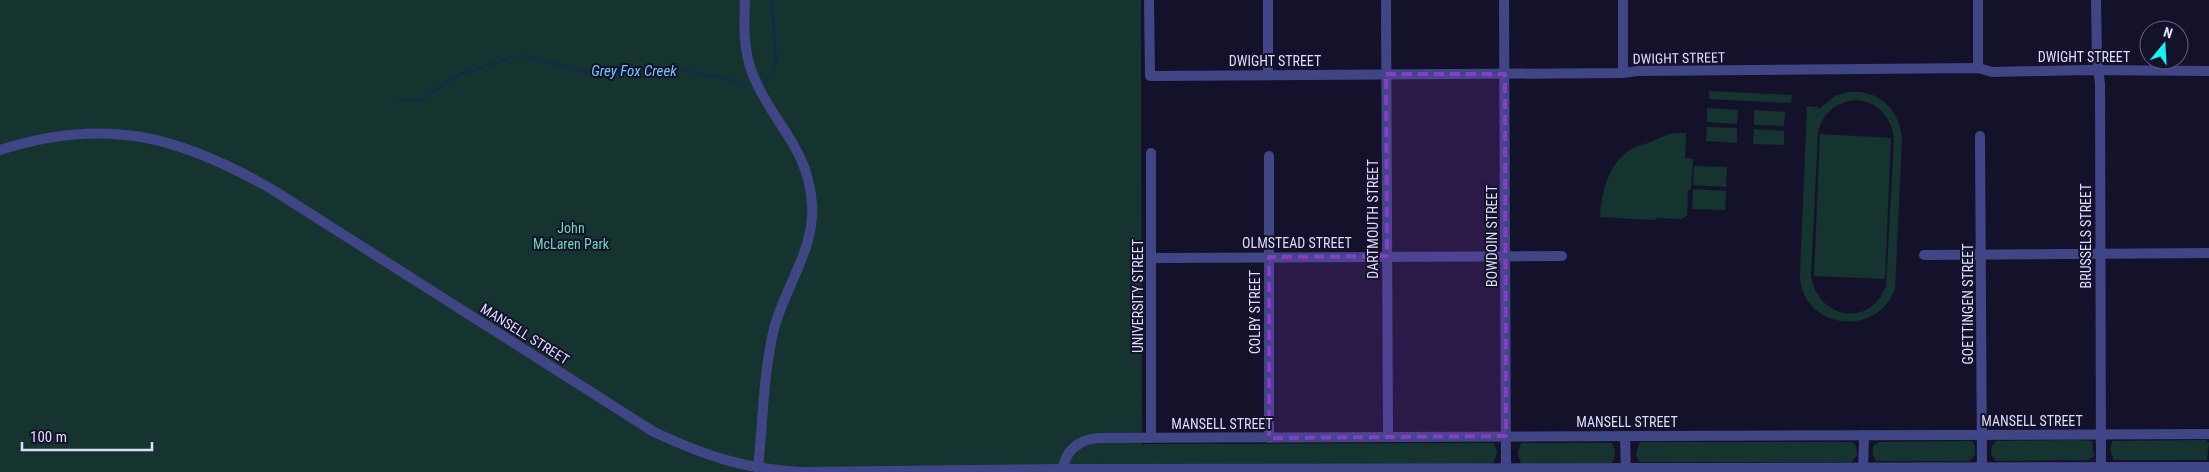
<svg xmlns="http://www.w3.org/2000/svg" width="2209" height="472" font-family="'Roboto Condensed',sans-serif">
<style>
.green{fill:#16342f;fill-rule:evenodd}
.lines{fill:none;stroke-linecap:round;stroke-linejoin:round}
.stream{stroke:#102c4b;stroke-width:2.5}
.minor{stroke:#404586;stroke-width:10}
.tertiary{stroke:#404586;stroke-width:10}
.marked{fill:#853ec5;fill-opacity:0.2;stroke:#853ec5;stroke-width:4;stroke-dasharray:10 6;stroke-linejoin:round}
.labels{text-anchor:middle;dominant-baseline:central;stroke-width:4;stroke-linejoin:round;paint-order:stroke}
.street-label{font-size:14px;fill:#ddddfd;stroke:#14122a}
.park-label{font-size:14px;fill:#6bdbb3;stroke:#14122a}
.water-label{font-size:15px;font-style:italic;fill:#71c7f8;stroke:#14122a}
</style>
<rect width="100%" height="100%" fill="#14122a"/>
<g class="green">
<path d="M 0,0 L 1141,0 L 1142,444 L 1493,443 C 1500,452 1496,455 1493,464 L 1389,464 L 1142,472 L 0,472 Z"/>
<polygon points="1709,91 1792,95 1791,103 1709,99"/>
<path d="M 1849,92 C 1879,89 1900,110 1902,139 L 1895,289 C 1876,340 1800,328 1800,274 L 1807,106 L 1818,107 L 1819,109 L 1835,96 ZM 1855,100 C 1878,101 1891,117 1894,138 L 1886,286 C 1870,329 1817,319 1811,275 L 1818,132 C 1823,113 1836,102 1855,100 Z"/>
<polygon points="1707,108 1738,110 1737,124 1707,122"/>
<polygon points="1754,110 1785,112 1784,126 1754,125"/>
<polygon points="1707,127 1737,128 1737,143 1706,141"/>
<polygon points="1754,129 1784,131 1784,145 1753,144"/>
<path d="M 1676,133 L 1686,133 L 1685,158 L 1693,159 L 1691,190 L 1688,190 L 1687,215 L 1682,219 L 1657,218 L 1654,220 L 1600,217 C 1601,192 1610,157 1636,147 C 1641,145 1646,144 1651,142 C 1660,138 1666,134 1676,133 Z"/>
<polygon points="1820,134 1891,138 1885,279 1814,276"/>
<polygon points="1694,166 1727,167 1726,187 1693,185"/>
<polygon points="1693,189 1726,191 1725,210 1692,209"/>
<polygon points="2077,440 2092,441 2094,456 2089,460 1996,461 1991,455 1992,446 1996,441"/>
<path d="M 2206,440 L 2209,443 L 2207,460 L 2114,460 C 2109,448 2110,453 2112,441 Z"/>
<polygon points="1972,441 1975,446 1975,455 1969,461 1876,461 1873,456 1873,446 1879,442"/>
<path d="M 1640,442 L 1852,442 L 1856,446 L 1857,455 L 1852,462 L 1640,462 C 1633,454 1638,450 1640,442 Z"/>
<path d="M 1521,443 L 1612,443 C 1616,451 1616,455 1612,463 L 1521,463 C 1517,452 1517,455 1521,443 Z"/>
</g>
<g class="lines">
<g class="stream">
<polyline points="772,3 776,61 774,72"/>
<polyline points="522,55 586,72 679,69 722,78 746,86"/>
<polyline points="764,82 769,79"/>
<polyline points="397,99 420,100 459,75 513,57"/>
</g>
<g class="minor">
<path d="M 745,0 C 744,25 743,51 753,75 C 772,123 808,146 812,204 C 815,250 785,286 774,329 C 763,374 763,423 758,468"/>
<polyline points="1149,0 1150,76 1623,73 1637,71 1978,68 1992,72 2087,70 2209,71"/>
<polyline points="1268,0 1268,74"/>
<polyline points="1386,0 1388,437"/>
<polyline points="1504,0 1506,472"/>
<polyline points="1623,0 1623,73"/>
<polyline points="1978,0 1978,68"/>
<polyline points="2096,0 2097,60 2100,84 2101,472"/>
<polyline points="1980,136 1982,472"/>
<polyline points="1151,153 1151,438"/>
<polyline points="1269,156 1269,438"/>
<polyline points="1924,255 2209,253"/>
<polyline points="1152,258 1562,256"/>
<polyline points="1625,436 1626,472"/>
<polyline points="1863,472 1864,435"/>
</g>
<g class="tertiary">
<path d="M 0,150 C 105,116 180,136 273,190 L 654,432 C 706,456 744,469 801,472 L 1062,469 L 2209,467"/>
<path d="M 1062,472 C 1065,451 1077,440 1098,438 L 2209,434"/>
</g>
</g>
<path class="marked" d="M 1386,74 L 1505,74 L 1506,436 L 1269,438 L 1269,257 L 1387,256 Z"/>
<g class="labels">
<g class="street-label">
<text x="2084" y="57">DWIGHT STREET</text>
<text transform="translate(1679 58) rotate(-1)">DWIGHT STREET</text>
<text x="1275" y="61">DWIGHT STREET</text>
<text transform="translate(1373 219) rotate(-90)">DARTMOUTH STREET</text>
<text transform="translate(1492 236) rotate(-90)">BOWDOIN STREET</text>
<text transform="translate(2086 236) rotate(-90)">BRUSSELS STREET</text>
<text x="1297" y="243">OLMSTEAD STREET</text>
<text transform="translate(1138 296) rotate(-90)">UNIVERSITY STREET</text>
<text transform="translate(1968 304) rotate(-90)">GOETTINGEN STREET</text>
<text transform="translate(1255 312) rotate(-90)">COLBY STREET</text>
<text transform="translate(525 334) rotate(32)">MANSELL STREET</text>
<text x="2032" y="421">MANSELL STREET</text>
<text x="1627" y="422">MANSELL STREET</text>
<text x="1222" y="424">MANSELL STREET</text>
</g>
<g class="park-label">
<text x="571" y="228">John<tspan x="571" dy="16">McLaren Park</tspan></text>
</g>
<g class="water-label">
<text x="634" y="71">Grey Fox Creek</text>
</g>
</g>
<g transform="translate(2164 45) rotate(18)"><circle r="24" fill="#14122a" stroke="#64637e"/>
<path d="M0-4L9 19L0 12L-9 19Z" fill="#14f3f2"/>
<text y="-8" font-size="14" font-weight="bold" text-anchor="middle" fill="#ddddfd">N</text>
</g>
<path d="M22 442v8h130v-8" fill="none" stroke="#ddddfd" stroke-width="2.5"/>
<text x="30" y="442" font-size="15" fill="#ddddfd" stroke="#14122a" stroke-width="4" paint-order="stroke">100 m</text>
</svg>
